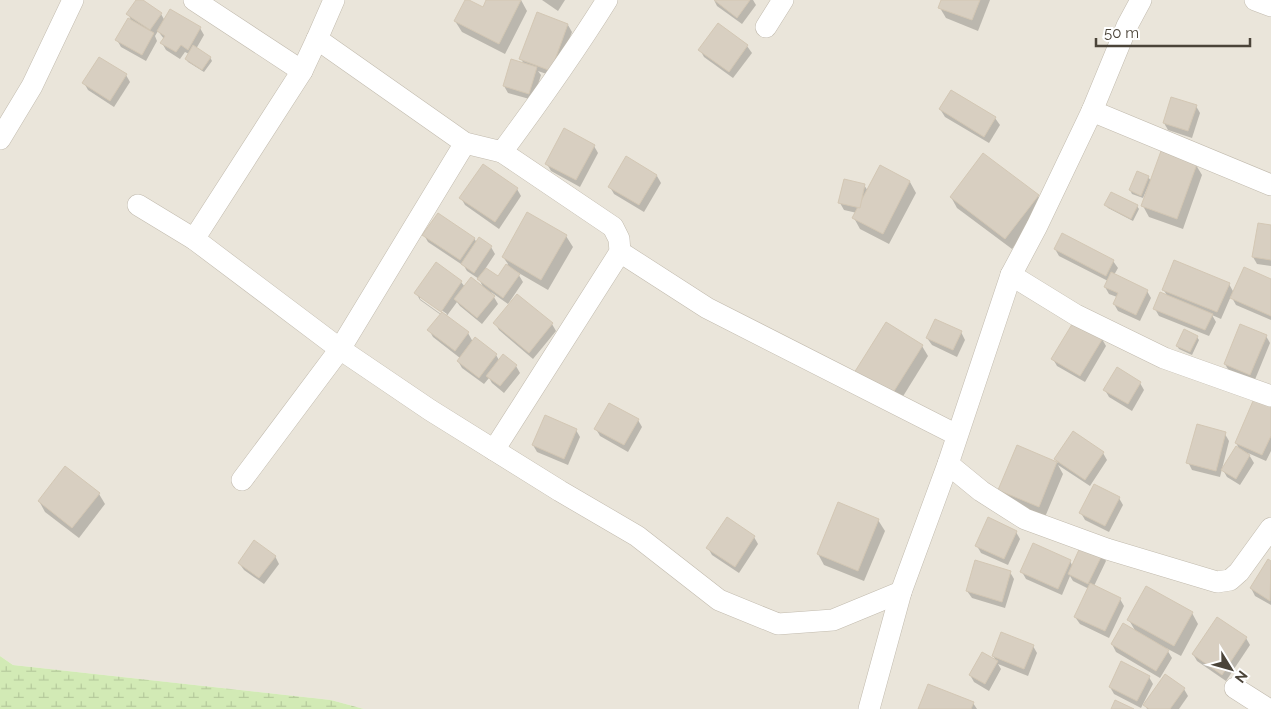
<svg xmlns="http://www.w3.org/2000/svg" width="1271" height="709" font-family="Raleway,sans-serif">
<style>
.residential{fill:#eae5da}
.wetland{fill:url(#wetland-marsh)}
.shadow{fill:#0003;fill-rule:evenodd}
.building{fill:#d8cfc1;stroke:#d3c7b4}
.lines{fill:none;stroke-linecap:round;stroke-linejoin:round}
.minor-casing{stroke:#c2bbae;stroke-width:22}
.minor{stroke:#fff;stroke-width:21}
</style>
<defs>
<pattern id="wetland-marsh" width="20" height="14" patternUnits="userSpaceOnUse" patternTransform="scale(1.25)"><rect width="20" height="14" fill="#d2eab5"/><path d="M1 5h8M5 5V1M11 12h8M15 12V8" fill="none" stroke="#b6ca9c"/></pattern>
</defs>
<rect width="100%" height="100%" fill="#f6f3ec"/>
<polygon class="residential" points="0,0 1271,0 1271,709 364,709 331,700 13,665 0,656"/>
<polygon class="wetland" points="0,656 13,665 331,700 364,709 0,709"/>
<g class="shadow">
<polygon points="137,0 141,0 161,14 165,21 200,28 204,35 196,49 210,57 212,61 204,72 188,62 186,59 189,54 185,52 180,59 166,50 162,43 164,39 158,31 155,36 157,41 146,61 121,47 117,40 132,22 128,14"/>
<polygon points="466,0 483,9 488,0 521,0 527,11 505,54 462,32 455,21"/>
<polygon points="542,0 565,0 558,11"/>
<polygon points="714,0 753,0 756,5 742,24 717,6"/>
<polygon points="943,0 990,0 978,31 946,18 940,8"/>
<polygon points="568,25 572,32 555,77 538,71 541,75 533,100 508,93 504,86 524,64 521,59"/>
<polygon points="718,25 747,46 752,53 733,78 704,57 700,50"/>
<polygon points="126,75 130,82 114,107 88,90 84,83"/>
<polygon points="951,91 995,118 1000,125 989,143 945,117 940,109"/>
<polygon points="1196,106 1200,113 1192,138 1168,130 1164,123"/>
<polygon points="594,146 598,153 580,187 551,171 547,164"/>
<polygon points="1196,165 1202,175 1183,229 1149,217 1143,206 1151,184 1149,184 1143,198 1132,194 1130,190 1148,177 1152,182"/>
<polygon points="881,167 910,182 916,193 889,244 860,229 854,218 857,213 844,210 840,203 864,185 868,191"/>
<polygon points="657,176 661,183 644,212 614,194 610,187"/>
<polygon points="517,189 521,196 499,229 465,205 461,198"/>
<polygon points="1038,196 1044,206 1012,249 957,208 951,197"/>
<polygon points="1106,205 1137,206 1139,209 1133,221 1108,208"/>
<path d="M 528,214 L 566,236 L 573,247 L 548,290 L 517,272 L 523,282 L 508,304 L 491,292 L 498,304 L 482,324 L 460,306 L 457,302 L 446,317 L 468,333 L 473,342 L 475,339 L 496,355 L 499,360 L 516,366 L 520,373 L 504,393 L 492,383 L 489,378 L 484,384 L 462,368 L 458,361 L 460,358 L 433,337 L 429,330 L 441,315 L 420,300 L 416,293 L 436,264 L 461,282 L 465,287 L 484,289 L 479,279 L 467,271 L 464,266 L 428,242 L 424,235 L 474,238 L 477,243 L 491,247 L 495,254 L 485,269 L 498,278 L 508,264 L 503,257 ZM 420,295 L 447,314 L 445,317 L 420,299 Z"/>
<polygon points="1271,226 1271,266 1257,264 1253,257"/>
<polygon points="1055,249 1113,261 1118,268 1114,275 1147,291 1151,298 1140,321 1118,311 1114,304 1117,297 1109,294 1105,287 1108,281 1059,256"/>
<polygon points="1271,280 1271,320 1236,305 1231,296 1221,319 1212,315 1216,322 1209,336 1159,316 1155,309 1168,297 1163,289 1229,284 1234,293"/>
<polygon points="517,296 552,324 556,331 533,359 499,330 495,323"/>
<polygon points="961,332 965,340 957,357 932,345 927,338"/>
<polygon points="1266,336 1270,343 1254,382 1229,371 1225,364"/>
<polygon points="1197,337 1199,340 1192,355 1179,349 1177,346"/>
<polygon points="1102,339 1106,346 1085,382 1057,366 1053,359"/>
<polygon points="922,346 928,356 897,406 861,384"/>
<polygon points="1140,383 1144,390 1132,411 1109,397 1105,390"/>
<polygon points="1271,402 1271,451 1266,461 1248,453 1254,463 1240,485 1227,477 1223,470 1240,450 1236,443"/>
<polygon points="638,420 642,427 628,452 600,436 596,429"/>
<polygon points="576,430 580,437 568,465 537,452 533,445"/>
<polygon points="1225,434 1229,441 1220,477 1192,470 1188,462"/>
<polygon points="1017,447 1058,463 1055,459 1103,453 1107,460 1090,486 1058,465 1063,474 1045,517 1005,501 999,490"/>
<polygon points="99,494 105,504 79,538 45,512 39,501"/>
<polygon points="1119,498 1123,505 1109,532 1085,520 1081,513"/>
<polygon points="878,520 885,531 864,581 824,565 818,554"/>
<polygon points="1016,532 1020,539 1008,565 981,553 977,546"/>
<polygon points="754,537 758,544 739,573 712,555 708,548"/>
<polygon points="1102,554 1106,561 1094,586 1120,599 1124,606 1109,638 1080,624 1075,617 1089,589 1073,581 1070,576 1062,595 1026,579 1022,572 1070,561 1073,567"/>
<polygon points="275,556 279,564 264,584 244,570 239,563"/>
<polygon points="1268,560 1271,562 1271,605 1255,596 1251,588"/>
<polygon points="1010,572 1014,579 1005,608 972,598 967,591"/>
<polygon points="1192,613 1198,624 1181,656 1166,648 1172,658 1160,678 1116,652 1112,644 1136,632 1129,620"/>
<polygon points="1217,619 1246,638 1250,645 1226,681 1197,661 1193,654"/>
<polygon points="1033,646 1037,653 1028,676 998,664 1001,669 989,691 974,682 970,675 997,662 993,656"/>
<polygon points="1149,677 1153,684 1141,708 1114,694 1110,687"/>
<polygon points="1184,689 1188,696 1179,709 1147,709 1145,705"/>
<polygon points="973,703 977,709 920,709"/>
</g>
<g class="building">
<polygon points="136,0 143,0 162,13 150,30 126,14"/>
<polygon points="465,0 469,0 483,7 486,0 521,0 499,44 454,21"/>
<polygon points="714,0 750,0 737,18"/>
<polygon points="941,0 980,0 972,20 938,8"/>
<polygon points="170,9 201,27 188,50 181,45 176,52 160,43 165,36 157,31"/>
<polygon points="537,12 568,24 551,71 519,59"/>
<polygon points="128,18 154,33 142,55 115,40"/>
<polygon points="718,23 748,45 729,72 698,50"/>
<polygon points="193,45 211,57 202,70 185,59"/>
<polygon points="99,57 127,74 110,101 82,83"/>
<polygon points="511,59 537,67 529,94 503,86"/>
<polygon points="951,90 996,117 984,137 939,109"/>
<polygon points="1171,97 1197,105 1188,131 1163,123"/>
<polygon points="564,128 595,145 576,180 545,164"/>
<polygon points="1161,151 1197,164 1177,219 1141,206"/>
<polygon points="983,153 1039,195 1005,239 950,197"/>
<polygon points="626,156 657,175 639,205 608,187"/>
<polygon points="483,164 518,188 495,222 459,198"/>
<polygon points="880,165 910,181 883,234 852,218"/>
<polygon points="1137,171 1149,176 1141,196 1129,190"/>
<polygon points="844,179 865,184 860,208 838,203"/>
<polygon points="1111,192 1138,205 1131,219 1104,205"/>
<polygon points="527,212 567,235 541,280 502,257"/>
<polygon points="438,213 475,238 460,260 422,235"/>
<polygon points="1258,223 1271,225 1271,260 1252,257"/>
<polygon points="1062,233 1114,260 1106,276 1054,249"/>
<polygon points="479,237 492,246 474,273 461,264"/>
<polygon points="1174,260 1230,283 1217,312 1162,290"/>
<polygon points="436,262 462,281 441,312 414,293"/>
<polygon points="506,264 520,274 503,298 477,279 486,268 498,276"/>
<polygon points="1244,267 1271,279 1271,316 1230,298"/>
<polygon points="1111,272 1148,290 1136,315 1113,304 1118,293 1104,287"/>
<polygon points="471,277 495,296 477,318 454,299"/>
<polygon points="1160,292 1213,314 1205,330 1153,309"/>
<polygon points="517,294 553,323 529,353 493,323"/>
<polygon points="442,312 469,332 455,351 427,330"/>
<polygon points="935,319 962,331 953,350 926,338"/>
<polygon points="1074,321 1103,338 1080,376 1051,359"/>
<polygon points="886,322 923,345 891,396 854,373"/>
<polygon points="1240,324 1267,335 1250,375 1224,364"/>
<polygon points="1184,329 1198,336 1190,352 1176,346"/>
<polygon points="475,337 497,354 479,378 457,361"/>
<polygon points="503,354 517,365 500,386 486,376"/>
<polygon points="1117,367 1141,382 1128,404 1103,390"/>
<polygon points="1256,394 1271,401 1271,436 1262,455 1235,443"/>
<polygon points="609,403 639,419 624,445 594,429"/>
<polygon points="545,415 577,429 564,459 532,445"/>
<polygon points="1197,424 1226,432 1216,471 1186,463"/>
<polygon points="1073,431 1104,452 1085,480 1054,459"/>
<polygon points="1017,445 1057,462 1039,507 998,490"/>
<polygon points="1236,446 1250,455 1236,479 1221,470"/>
<polygon points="65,466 100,493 72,528 38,501"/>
<polygon points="1094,484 1120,497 1105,526 1079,513"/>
<polygon points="838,502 879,519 858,571 817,554"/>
<polygon points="727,517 755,536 735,567 706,548"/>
<polygon points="988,517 1017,531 1004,559 975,546"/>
<polygon points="254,540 276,556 259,578 238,563"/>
<polygon points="1033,543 1071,560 1058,589 1020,572"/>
<polygon points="1082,543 1103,553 1088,584 1068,574"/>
<polygon points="1268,559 1271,561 1270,601 1250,588"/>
<polygon points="975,560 1011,571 1002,602 966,591"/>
<polygon points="1090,583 1121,598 1105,631 1074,617"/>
<polygon points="1146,586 1193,612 1174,646 1127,620"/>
<polygon points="1217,617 1247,637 1222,675 1192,654"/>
<polygon points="1123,623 1169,650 1156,671 1111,644"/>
<polygon points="1001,632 1034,645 1024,669 992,656"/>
<polygon points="982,652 998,661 985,684 969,675"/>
<polygon points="1121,661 1150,676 1137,701 1109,687"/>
<polygon points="1165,674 1185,688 1170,709 1149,709 1143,705"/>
<polygon points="928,684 974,702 971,709 918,709"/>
<polygon points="1115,700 1134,709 1111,709"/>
</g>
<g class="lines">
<g class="minor-casing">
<g id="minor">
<polyline points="194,0 302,71"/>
<path d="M 334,0 L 317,39 L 465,143 L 502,152 C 539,102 574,53 607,0"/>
<polyline points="1255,0 1271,6"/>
<polyline points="766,27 783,0"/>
<polyline points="1092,111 1271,185"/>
<polyline points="0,139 32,86 73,0"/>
<polyline points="138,205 194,239 340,349 430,410 560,491 637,536 719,600 778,624 833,620 901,592 948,464 1011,275 1037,226 1092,111 1127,26 1141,0"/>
<polyline points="194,239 302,71 317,39"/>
<polyline points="620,252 707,308 957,435"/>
<polyline points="1011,275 1076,315 1164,358 1271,396"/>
<polyline points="494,450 620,252 619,239 613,227 502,152"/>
<polyline points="948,464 981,491 1025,519 1107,549 1217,582 1230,580 1239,572 1271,528"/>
<polyline points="242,480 340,349 465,143"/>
<polyline points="1235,688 1268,709"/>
<polyline points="869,709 901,592"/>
</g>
</g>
<use href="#minor" class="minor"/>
</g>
<g transform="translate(1231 669) rotate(127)" stroke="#ffffff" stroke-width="4" paint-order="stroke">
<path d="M0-4L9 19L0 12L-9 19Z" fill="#4b4439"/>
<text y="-8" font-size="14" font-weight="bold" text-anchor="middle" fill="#4b4439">N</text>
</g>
<path d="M1096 38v8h154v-8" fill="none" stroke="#4b4439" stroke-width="2.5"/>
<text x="1104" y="38" font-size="15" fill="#4b4439" stroke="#ffffff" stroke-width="4" paint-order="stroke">50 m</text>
</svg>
